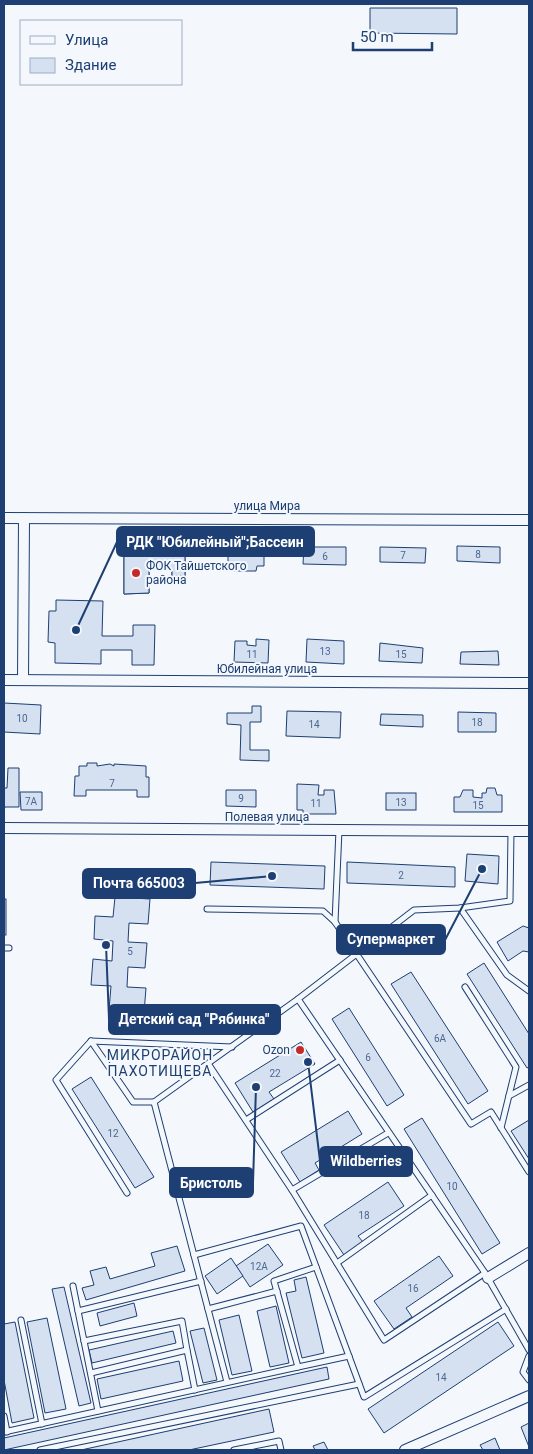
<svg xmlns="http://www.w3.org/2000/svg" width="533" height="1454" font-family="Roboto,sans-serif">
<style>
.building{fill:#d5e0f0;stroke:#1d3f73}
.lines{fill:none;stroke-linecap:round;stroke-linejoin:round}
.lane-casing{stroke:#1d3f73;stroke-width:7}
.street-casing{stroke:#1d3f73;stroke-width:12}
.lane{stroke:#f4f7fb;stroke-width:5}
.street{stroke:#f4f7fb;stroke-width:10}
.poi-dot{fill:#c62828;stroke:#f4f7fb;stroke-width:2}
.labels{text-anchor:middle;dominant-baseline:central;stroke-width:4;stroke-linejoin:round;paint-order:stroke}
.number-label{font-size:10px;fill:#4b6792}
.street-label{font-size:12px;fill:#1d3f73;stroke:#f4f7fb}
.poi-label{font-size:12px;fill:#1d3f73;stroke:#f4f7fb;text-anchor:start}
.neighbourhood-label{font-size:14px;letter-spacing:1px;fill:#1d3f73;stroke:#f4f7fb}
.leader{fill:none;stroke:#1d3f73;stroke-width:2}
.callout-dot{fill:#1d3f73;stroke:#f4f7fb;stroke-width:2}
.callout{fill:#1d3f73;stroke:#1d3f73;stroke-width:2}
.callout-label{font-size:14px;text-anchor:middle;font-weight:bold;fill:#fff}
</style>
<rect width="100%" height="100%" fill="#f4f7fb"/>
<g class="building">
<polygon points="370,8 457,8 457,34 370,33"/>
<polygon points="234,546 257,546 257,553 264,553 264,566 257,566 256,571 234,571 234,566 228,566 228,553 234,553"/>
<polygon points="457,546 500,547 500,563 457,561"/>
<polygon points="304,547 346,547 346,565 303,564"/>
<polygon points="380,547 426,548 425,563 380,562"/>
<polygon points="124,550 185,550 185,576 172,576 172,569 149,569 149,593 124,594"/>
<polygon points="124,550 185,550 185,576 172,576 172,569 149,569 149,593 124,594"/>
<polygon points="56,600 103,601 102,636 133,636 133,625 155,625 154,665 132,665 132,650 101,650 101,664 55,663 55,643 48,642 49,611 56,611"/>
<polygon points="256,639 269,640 268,663 234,662 235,641 247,641 247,645 256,646"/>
<polygon points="307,639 344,641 344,664 306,662"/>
<polygon points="380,643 423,648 422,663 379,661"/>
<polygon points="498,651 499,665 460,664 461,652"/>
<polygon points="4,703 41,705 40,734 4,732"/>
<polygon points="252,706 261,706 261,722 250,722 250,750 269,750 269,761 240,760 241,725 227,724 227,713 252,713"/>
<polygon points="287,711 341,712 340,738 286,736"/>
<polygon points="458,712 496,713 496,732 458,732"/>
<polygon points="381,714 423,715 423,727 380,725"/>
<polygon points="87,763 97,763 97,766 110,764 114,766 114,764 146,766 146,777 149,777 149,797 137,797 137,790 86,790 86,796 74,796 75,776 79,776 79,766 87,766"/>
<polygon points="8,768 19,768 19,807 5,807 4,810 4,788 7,788"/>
<polygon points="297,784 319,785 318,795 324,795 324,790 334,790 336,814 303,814 303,810 297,810"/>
<polygon points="487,788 495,788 497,795 502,795 502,812 454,812 454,797 460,797 463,790 473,790 473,797 482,798 482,793 486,793"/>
<polygon points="226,790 256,790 256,807 226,806"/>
<polygon points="20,792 42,792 42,810 21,810"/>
<rect x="386" y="793" width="30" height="17"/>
<polygon points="467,854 499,856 498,884 465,881"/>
<polygon points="211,862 325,866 324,889 210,885"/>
<polygon points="347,862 455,867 455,887 347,883"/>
<polygon points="115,897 150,899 148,924 129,923 128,942 147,943 145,968 128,967 127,987 146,988 144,1013 109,1010 111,986 91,985 93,959 112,961 113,941 94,939 95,916 113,917"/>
<rect x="4" y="899" width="2" height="36"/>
<polygon points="523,926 529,928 529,952 523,951 508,961 497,942"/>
<polygon points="484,963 529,1034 529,1067 527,1068 467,974"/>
<polygon points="411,972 488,1091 468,1104 391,984"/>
<polygon points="349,1008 404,1095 387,1106 332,1019"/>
<polygon points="301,1042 315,1064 269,1092 274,1099 253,1112 235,1083"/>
<polygon points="91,1077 154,1177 135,1188 72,1089"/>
<polygon points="348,1111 362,1134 315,1163 319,1170 300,1182 281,1152"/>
<polygon points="422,1118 500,1243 482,1254 404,1129"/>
<polygon points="529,1120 529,1159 511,1131"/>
<polygon points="388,1182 404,1206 358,1236 363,1242 344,1255 324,1225"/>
<polygon points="268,1244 283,1265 250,1287 236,1266"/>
<polygon points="177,1246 185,1271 86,1300 82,1288 94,1285 90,1271 106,1267 110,1279 155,1266 151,1253"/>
<polygon points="439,1256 453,1276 406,1308 412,1317 394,1329 374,1301"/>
<polygon points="231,1258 243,1276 217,1294 205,1276"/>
<polygon points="306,1277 324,1353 302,1358 286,1293 296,1291 294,1280"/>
<polygon points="64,1287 91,1403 79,1406 52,1289"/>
<polygon points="134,1303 137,1316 100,1326 97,1313"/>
<polygon points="276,1306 289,1363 270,1367 257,1311"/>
<polygon points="239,1315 252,1371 232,1375 219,1320"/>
<polygon points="47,1318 66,1409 45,1413 27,1322"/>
<polygon points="15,1322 34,1418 12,1423 4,1380 4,1324"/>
<polygon points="498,1322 514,1346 384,1433 368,1409"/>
<polygon points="204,1328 217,1380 203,1383 190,1331"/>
<polygon points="173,1331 176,1343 92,1363 89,1350"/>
<polygon points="179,1361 183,1381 101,1399 97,1379"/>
<polygon points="327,1367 329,1379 4,1450 4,1438"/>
<polygon points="269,1409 274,1432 189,1450 81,1450"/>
<polygon points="529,1423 529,1447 521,1427"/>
<polygon points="495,1438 500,1450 483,1450 480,1445"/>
<polygon points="324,1442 328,1450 315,1450 313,1446"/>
</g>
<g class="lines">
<g class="lane-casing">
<g id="lane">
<polyline points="511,831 510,901 460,908 414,910 298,999 485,1273 529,1350"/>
<polyline points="460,908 507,975 529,991"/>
<polyline points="207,909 323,911 335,922 471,1124 491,1112 529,1172"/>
<polyline points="335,922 339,830"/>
<polyline points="4,948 9,948"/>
<polyline points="465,987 516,1067 501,1128"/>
<polyline points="91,1041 232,1047"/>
<polyline points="209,1065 292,1190"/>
<polyline points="509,1096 529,1085"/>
<polyline points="154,1102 227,1382"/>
<polyline points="246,1120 340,1060"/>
<polyline points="388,1133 292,1190 384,1340 485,1273"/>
<polyline points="127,1193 56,1080 91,1041 133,1102 154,1102 298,999"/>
<polyline points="194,1255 301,1226 364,1397 506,1309"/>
<polyline points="337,1263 432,1195"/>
<polyline points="316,1267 274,1281 298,1367 349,1356"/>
<polyline points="73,1286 98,1411"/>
<polyline points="208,1309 277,1291"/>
<polyline points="78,1311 201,1281"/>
<polyline points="21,1320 42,1424"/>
<polyline points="84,1341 182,1321 187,1350"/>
<polyline points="529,1356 523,1372 529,1380"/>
<polyline points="91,1373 187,1350 195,1390"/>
<polyline points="4,1416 7,1432"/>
<polyline points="4,1432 298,1367"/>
<polyline points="40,1450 359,1384"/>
<polyline points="234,1450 279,1441 281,1450"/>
</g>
</g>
<g class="street-casing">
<g id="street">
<polyline points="4,518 529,520"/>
<polyline points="4,680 529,683"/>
<polyline points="23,680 24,518"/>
<polyline points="4,828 529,831"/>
<polyline points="488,1278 529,1253"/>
<polyline points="405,1450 529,1396"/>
</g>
</g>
<use href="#lane" class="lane"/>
<use href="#street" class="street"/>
</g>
<g class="poi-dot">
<circle cx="136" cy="573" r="5"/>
<circle cx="300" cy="1050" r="5"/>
</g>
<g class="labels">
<g class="number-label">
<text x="478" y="554">8</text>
<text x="403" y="555">7</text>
<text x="325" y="556">6</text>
<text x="325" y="651">13</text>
<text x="252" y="654">11</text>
<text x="401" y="654">15</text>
<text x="22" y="718">10</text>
<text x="477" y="722">18</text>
<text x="314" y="724">14</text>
<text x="112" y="783">7</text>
<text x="241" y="798">9</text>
<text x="31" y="801">7А</text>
<text x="401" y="802">13</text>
<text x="316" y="803">11</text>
<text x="478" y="805">15</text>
<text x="401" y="875">2</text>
<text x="130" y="951">5</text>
<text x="440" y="1038">6А</text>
<text x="368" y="1057">6</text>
<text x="275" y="1073">22</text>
<text x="113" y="1133">12</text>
<text x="452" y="1186">10</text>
<text x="364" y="1215">18</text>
<text x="259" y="1266">12А</text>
<text x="413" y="1288">16</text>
<text x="441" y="1377">14</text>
</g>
<g class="street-label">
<text x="267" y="506">улица Мира</text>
<text x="267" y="669">Юбилейная улица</text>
<text x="267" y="817">Полевая улица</text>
</g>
<g class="poi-label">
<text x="146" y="566">ФОК Тайшетского<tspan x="146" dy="14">района</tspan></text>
<text x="290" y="1050" text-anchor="end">Ozon</text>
</g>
<g class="neighbourhood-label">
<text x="160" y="1055">МИКРОРАЙОН<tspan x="160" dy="16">ПАХОТИЩЕВА</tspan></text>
</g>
</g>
<path class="leader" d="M76 630L117 542M272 876L195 883M482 869L445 940M106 945L109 1019M308 1062L320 1161M256 1087L253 1183"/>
<g class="callout-dot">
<circle cx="76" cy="630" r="5"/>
<circle cx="272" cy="876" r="5"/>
<circle cx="482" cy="869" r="5"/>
<circle cx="106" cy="945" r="5"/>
<circle cx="308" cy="1062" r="5"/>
<circle cx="256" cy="1087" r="5"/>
</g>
<g class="callout">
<rect x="117" y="527" width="197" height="29" rx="5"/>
<rect x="83" y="869" width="112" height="29" rx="5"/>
<rect x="337" y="925" width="108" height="29" rx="5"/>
<rect x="109" y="1005" width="171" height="29" rx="5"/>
<rect x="320" y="1147" width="92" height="29" rx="5"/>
<rect x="170" y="1168" width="83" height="29" rx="5"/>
</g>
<g class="callout-label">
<text x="215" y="547">РДК "Юбилейный";Бассеин</text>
<text x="139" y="888">Почта 665003</text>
<text x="391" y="944">Супермаркет</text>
<text x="194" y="1024">Детский сад "Рябинка"</text>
<text x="366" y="1166">Wildberries</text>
<text x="211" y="1188">Бристоль</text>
</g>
<rect width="533" height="1454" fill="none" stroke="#1d3f73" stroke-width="10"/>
<rect x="20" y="20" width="162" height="65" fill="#f4f7fb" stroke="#9eadc5"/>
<rect x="30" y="36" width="25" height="8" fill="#f4f7fb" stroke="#9eadc5"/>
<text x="65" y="45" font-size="15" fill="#1d3f73">Улица</text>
<rect x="30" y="58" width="25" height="15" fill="#d5e0f0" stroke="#9eadc5"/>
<text x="65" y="70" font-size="15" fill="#1d3f73">Здание</text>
<path d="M353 42v8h79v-8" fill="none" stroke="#1d3f73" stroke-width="2.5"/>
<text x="360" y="42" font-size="15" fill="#1d3f73" stroke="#f4f7fb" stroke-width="4" paint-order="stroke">50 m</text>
</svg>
